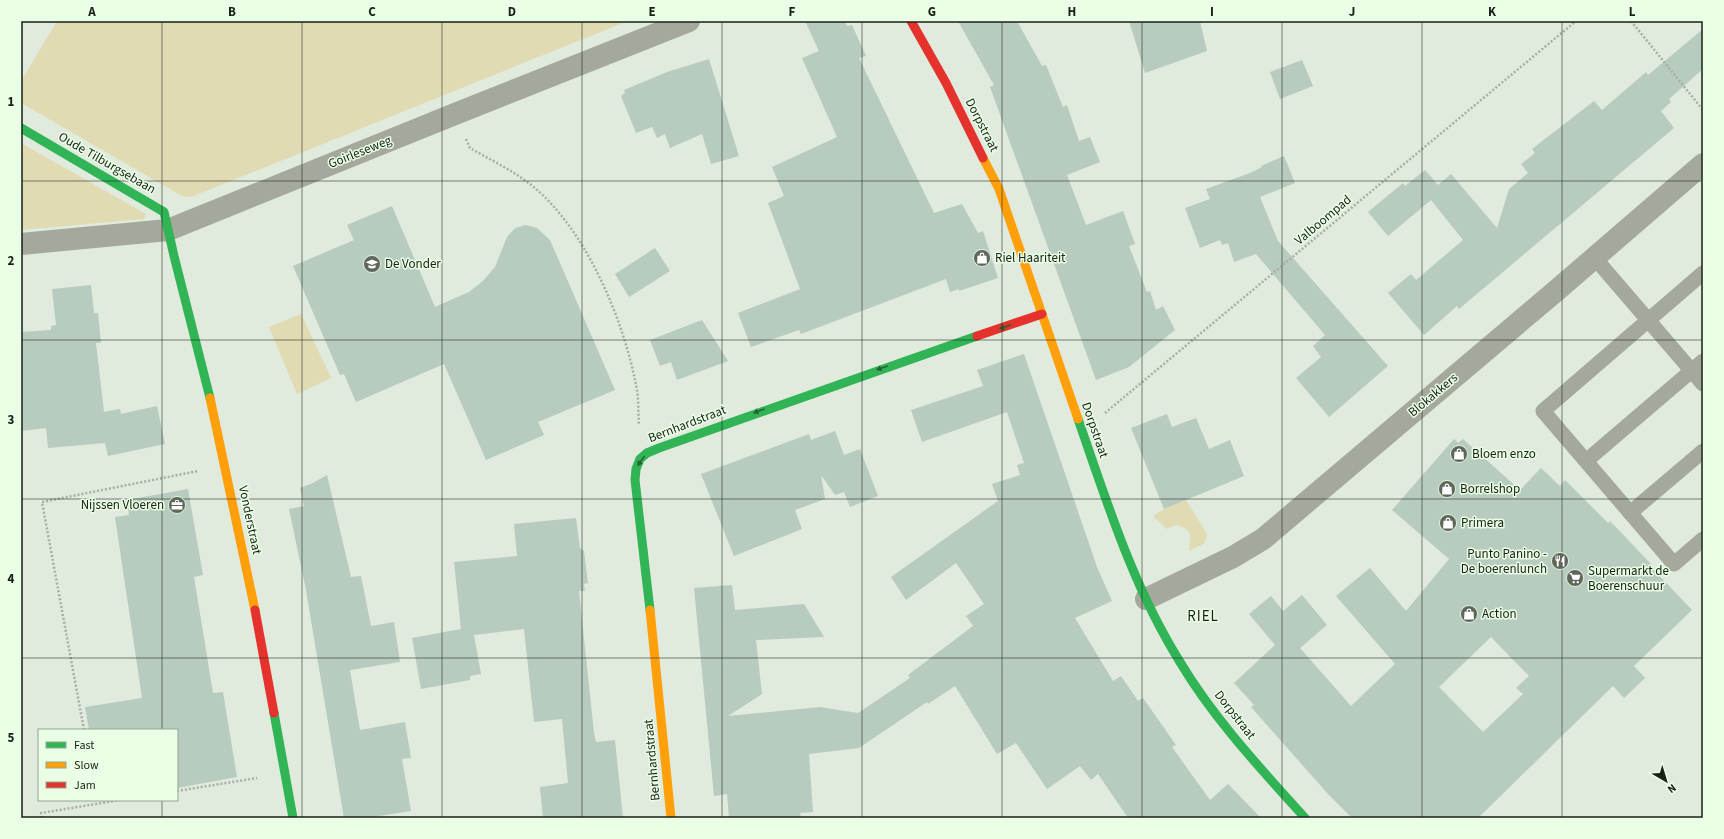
<svg xmlns="http://www.w3.org/2000/svg" width="1724" height="839" font-family="'Source Sans 3',sans-serif">
<style>
.green{fill:#e1dbb4}
.building{fill:#b7cbbe;fill-rule:evenodd}
.lines{fill:none;stroke-linecap:round;stroke-linejoin:round}
.path{stroke:#a8aea2;stroke-width:2.5;stroke-dasharray:2 2;stroke-linecap:butt}
.lane{stroke:#a4a99c;stroke-width:15}
.street{stroke:#a4a99c;stroke-width:22}
.fast{stroke:#30b455;stroke-width:9}
.slow{stroke:#ff9f0a;stroke-width:9}
.jam{stroke:#e5322d;stroke-width:9}
.oneway{fill:#236333}
.grid{fill:none;stroke:#192017;stroke-width:1;stroke-opacity:0.55}
.labels{text-anchor:middle;dominant-baseline:central;stroke-width:3;stroke-linejoin:round;paint-order:stroke}
.street-label{font-size:13px;fill:#192017;stroke:#e9fee4}
.poi-label{font-size:13px;fill:#192017;stroke:#e9fee4;text-anchor:start}
.quarter-label{font-size:15px;letter-spacing:1px;fill:#192017;stroke:#e9fee4}
.neatline{fill:none;stroke:#192017;stroke-width:1.5}
.grid-label{font-size:13px;text-anchor:middle;font-weight:bold;fill:#192017}
</style>
<rect width="100%" height="100%" fill="#e0eadd"/>
<g class="green">
<polygon points="57,21 628,21 191,197 182,196 21,103 21,81"/>
<polygon points="21,143 146,214 144,219 21,230"/>
<polygon points="301,314 331,378 297,394 269,327"/>
<path d="M 1186,500 L 1207,534 L 1205,543 L 1189,551 C 1190,539 1195,529 1176,525 L 1167,529 L 1153,516 L 1164,509 Z"/>
</g>
<g class="building">
<polygon points="805,21 845,21 847,26 852,25 866,56 859,58 934,213 962,204 978,233 983,231 998,278 959,291 959,289 950,292 946,279 801,334 799,330 751,347 738,313 800,289 768,203 784,196 772,167 837,137 802,58 819,51"/>
<polygon points="958,21 1017,21 1042,66 1046,65 1063,107 1067,105 1079,141 1090,137 1100,162 1067,175 1086,225 1123,211 1135,244 1129,246 1147,292 1150,291 1156,310 1163,306 1175,330 1129,367 1096,380 990,87 994,85"/>
<polygon points="1129,21 1200,21 1207,51 1145,73"/>
<polygon points="1703,29 1703,69 1669,99 1671,102 1661,111 1674,128 1459,309 1457,306 1424,335 1388,293 1411,274 1416,280 1463,240 1431,200 1388,236 1368,212 1403,183 1405,186 1425,170 1438,185 1451,174 1497,228 1509,189 1528,173 1521,164 1535,153 1532,149 1594,101 1602,110 1646,72 1648,75"/>
<polygon points="709,59 739,156 711,164 702,134 670,148 665,134 657,138 652,127 636,133 621,96 625,93 624,90 667,72"/>
<polygon points="1302,60 1313,86 1280,99 1270,72"/>
<polygon points="1284,156 1295,183 1260,197 1278,241 1388,366 1329,417 1296,378 1321,357 1313,346 1325,335 1256,254 1234,262 1228,243 1222,245 1220,240 1200,248 1185,208 1210,199 1206,189 1250,173 1262,167 1261,166"/>
<polygon points="392,206 435,307 469,292 483,281 495,267 507,237 515,228 526,225 537,228 550,240 615,390 538,422 544,435 486,460 444,364 356,402 344,374 340,375 293,266 354,240 347,225"/>
<polygon points="655,248 670,271 629,297 615,274"/>
<polygon points="91,285 94,313 98,313 101,343 96,343 104,412 120,409 121,414 157,406 165,444 108,456 105,443 48,448 46,428 21,431 21,332 51,330 51,326 56,325 52,289"/>
<polygon points="702,320 728,361 677,380 671,362 660,366 650,340"/>
<polygon points="1024,354 1097,567 1112,601 1075,618 1113,681 1121,676 1138,701 1143,698 1176,745 1172,747 1210,800 1228,784 1261,818 1128,818 1098,774 1091,780 1080,766 1047,789 1016,743 997,754 955,686 928,704 927,702 859,748 809,754 813,812 800,813 801,818 729,818 727,794 714,796 694,588 732,585 735,610 804,604 824,637 756,640 762,694 728,716 820,707 858,713 910,678 908,675 973,626 966,616 984,604 956,563 906,600 891,577 998,501 992,484 1020,475 1017,465 1024,463 1007,412 922,442 911,410 983,386 977,370"/>
<polygon points="1167,414 1172,427 1196,418 1209,449 1230,440 1244,476 1164,509 1131,428"/>
<polygon points="835,431 844,455 860,449 878,496 850,507 844,492 835,495 821,475 825,499 795,510 802,529 734,556 701,474 809,434 811,440"/>
<path d="M 1454,439 L 1458,443 L 1463,439 L 1520,490 L 1541,468 L 1560,486 L 1565,480 L 1608,523 L 1610,521 L 1652,565 L 1650,566 L 1692,610 L 1634,666 L 1645,678 L 1624,698 L 1613,686 L 1478,818 L 1352,818 L 1328,794 L 1251,707 L 1254,705 L 1234,683 L 1275,645 L 1249,614 L 1271,596 L 1283,611 L 1302,595 L 1327,625 L 1300,648 L 1351,706 L 1395,664 L 1336,596 L 1370,568 L 1406,611 L 1449,559 L 1392,510 ZM 1491,637 L 1529,676 L 1516,688 L 1523,694 L 1483,732 L 1439,687 Z"/>
<polygon points="327,475 351,577 361,576 371,626 394,622 400,662 350,670 360,730 405,722 411,758 402,759 411,811 366,818 344,818 306,590 289,509 304,506 300,488 313,483"/>
<polygon points="188,489 203,575 194,577 213,693 223,692 237,777 177,788 177,730 89,730 85,707 142,698 115,517 129,515 127,500"/>
<polygon points="576,518 580,548 584,551 588,583 584,584 585,591 579,591 594,733 596,742 615,740 623,818 543,818 540,787 568,783 562,719 534,722 524,629 474,635 481,674 470,676 470,680 421,689 412,638 461,629 454,562 517,556 514,524"/>
</g>
<g class="lines">
<g class="path">
<polyline points="1631,21 1703,110"/>
<path d="M 466,139 L 470,148 C 487,158 506,167 523,179 C 582,219 623,317 636,385 C 639,398 638,412 639,425"/>
<polyline points="1105,413 1576,21"/>
<polyline points="84,730 42,502 198,471"/>
<polyline points="177,791 257,778"/>
<polyline points="42,818 41,813 120,800"/>
</g>
<g class="lane">
<polyline points="1594,257 1703,384"/>
<polyline points="1703,273 1543,411 1674,564 1703,539"/>
<polyline points="1586,461 1703,361"/>
<polyline points="1630,513 1703,451"/>
</g>
<g class="street">
<polyline points="21,244 168,230 455,114 689,21"/>
<polyline points="1146,599 1233,557 1263,539 1557,290 1703,164"/>
</g>
<g class="fast">
<polyline points="21,128 164,212 174,256 210,398"/>
<path d="M 1078,419 C 1107,502 1133,587 1180,662 C 1214,719 1261,769 1305,818"/>
<polyline points="650,610 635,480 636,469 640,459 647,453 659,448 977,336"/>
<polyline points="274,713 293,818"/>
</g>
<g class="slow">
<polyline points="983,158 999,189 1078,419"/>
<polyline points="210,398 255,610"/>
<polyline points="650,610 671,818"/>
</g>
<g class="jam">
<polyline points="911,21 946,83 983,158"/>
<polyline points="977,336 1042,314"/>
<polyline points="255,610 274,713"/>
</g>
</g>
<defs><path id="oneway-solid" d="M-6-.8H1V-3.2L6.5 0L1 3.2V.8H-6Z"/></defs>
<g class="oneway">
<use href="#oneway-solid" transform="translate(1005 327) rotate(161)"/>
<use href="#oneway-solid" transform="translate(882 368) rotate(161)"/>
<use href="#oneway-solid" transform="translate(759 411) rotate(160)"/>
<use href="#oneway-solid" transform="translate(641 461) rotate(126)"/>
</g>
<path class="grid" d="M 162,21 L 162,730M 302,21 L 302,818M 442,21 L 442,818M 582,21 L 582,818M 722,21 L 722,818M 862,21 L 862,818M 1002,21 L 1002,818M 1142,21 L 1142,818M 1282,21 L 1282,818M 1422,21 L 1422,818M 1562,21 L 1562,818M 21,181 L 1703,181M 21,340 L 1703,340M 21,499 L 1703,499M 21,658 L 1703,658M 162,800 L 162,818"/>
<defs>
<g id="shop-disc" transform="scale(0.9)"><circle r="9.5" fill="#5f675c" stroke="#e9fee4"/><path d="M-5-2.5h2.3a2.7 3.5 0 0 1 5.4 0H5L5.5 6h-11ZM-1.5-2.5h3a1.5 2.3 0 0 0-3 0Z" fill="#fff"/></g>
<g id="school-disc" transform="scale(0.9)"><circle r="9.5" fill="#5f675c" stroke="#e9fee4"/><path d="M0-5L7-2L0 1L-7-2ZM-4 1L0 2.5L4 1V4Q0 6-4 4Z" fill="#fff"/></g>
<g id="office-disc" transform="scale(0.9)"><circle r="9.5" fill="#5f675c" stroke="#e9fee4"/><path d="M-6-3h4V-5.5h4V-3h4V5H-6ZM-1-4.5V-3h2v-1.5ZM-6 0V1H6V0Z" fill="#fff"/></g>
<g id="restaurant-disc" transform="scale(0.9)"><circle r="9.5" fill="#5f675c" stroke="#e9fee4"/><path d="M-5-6h1v4h1v-4h1v4h1v-4h1v5L-1.5 .5V6h-2V.5L-5-1ZM5-6V6H3V1.5H1.5Q1.5-4 5-6Z" fill="#fff"/></g>
<g id="supermarket-disc" transform="scale(0.9)"><circle r="9.5" fill="#5f675c" stroke="#e9fee4"/><path d="M-6-5.5h2.5l.6 2H6L4.5 2H-2.5L-4.4-4H-6ZM-1.5 3.2a1.3 1.3 0 1 0 .1 0ZM3 3.2a1.3 1.3 0 1 0 .1 0Z" fill="#fff"/></g>
</defs>
<g fill-rule="evenodd">
<use href="#shop-disc" x="982" y="258"/>
<use href="#school-disc" x="372" y="264"/>
<use href="#shop-disc" x="1459" y="454"/>
<use href="#shop-disc" x="1447" y="489"/>
<use href="#office-disc" x="177" y="505"/>
<use href="#shop-disc" x="1448" y="523"/>
<use href="#restaurant-disc" x="1560" y="561"/>
<use href="#supermarket-disc" x="1575" y="578"/>
<use href="#shop-disc" x="1469" y="614"/>
</g>
<g class="labels">
<g class="street-label">
<text transform="translate(982 125) rotate(63)">Dorpstraat</text>
<text transform="translate(360 152) rotate(-22)">Goirleseweg</text>
<text transform="translate(107 163) rotate(30)">Oude Tilburgsebaan</text>
<text transform="translate(1323 220) rotate(-40)">Valboompad</text>
<text transform="translate(1433 395) rotate(-40)">Blokakkers</text>
<text transform="translate(687 424) rotate(-21)">Bernhardstraat</text>
<text transform="translate(1095 430) rotate(71)">Dorpstraat</text>
<text transform="translate(250 520) rotate(78)">Vonderstraat</text>
<text transform="translate(1235 715) rotate(52)">Dorpstraat</text>
<text transform="translate(652 760) rotate(-95)">Bernhardstraat</text>
</g>
<g class="poi-label">
<text x="995" y="258">Riel Haariteit</text>
<text x="385" y="264">De Vonder</text>
<text x="1472" y="454">Bloem enzo</text>
<text x="1460" y="489">Borrelshop</text>
<text x="164" y="505" text-anchor="end">Nijssen Vloeren</text>
<text x="1461" y="523">Primera</text>
<text x="1547" y="554" text-anchor="end">Punto Panino -<tspan x="1547" dy="15">De boerenlunch</tspan></text>
<text x="1588" y="571">Supermarkt de<tspan x="1588" dy="15">Boerenschuur</tspan></text>
<text x="1482" y="614">Action</text>
</g>
<g class="quarter-label">
<text x="1203" y="616">RIEL</text>
</g>
</g>
<rect width="1724" height="839" fill="none" stroke="#e9fee4" stroke-width="44"/>
<rect x="38" y="729" width="140" height="72" fill="#e9fee4" stroke="#96a592"/>
<rect x="46" y="742" width="20" height="6" fill="#30b455" stroke="#96a592"/>
<text x="74" y="749" font-size="12" fill="#192017">Fast</text>
<rect x="46" y="762" width="20" height="6" fill="#ff9f0a" stroke="#96a592"/>
<text x="74" y="769" font-size="12" fill="#192017">Slow</text>
<rect x="46" y="782" width="20" height="6" fill="#e5322d" stroke="#96a592"/>
<text x="74" y="789" font-size="12" fill="#192017">Jam</text>
<g transform="translate(1666 781) rotate(142)" stroke="#e9fee4" stroke-width="3" paint-order="stroke">
<path d="M0-3L7 15L0 10L-7 15Z" fill="#192017"/>
<text y="-6" font-size="11" font-weight="bold" text-anchor="middle" fill="#192017">N</text>
</g>
<rect x="22" y="22" width="1680" height="795" class="neatline"/>
<g class="grid-label">
<text x="92" y="16">A</text>
<text x="232" y="16">B</text>
<text x="372" y="16">C</text>
<text x="512" y="16">D</text>
<text x="652" y="16">E</text>
<text x="792" y="16">F</text>
<text x="932" y="16">G</text>
<text x="1072" y="16">H</text>
<text x="1212" y="16">I</text>
<text x="1352" y="16">J</text>
<text x="1492" y="16">K</text>
<text x="1632" y="16">L</text>
<text x="11" y="106">1</text>
<text x="11" y="265">2</text>
<text x="11" y="424">3</text>
<text x="11" y="583">4</text>
<text x="11" y="742">5</text>
</g>
</svg>
